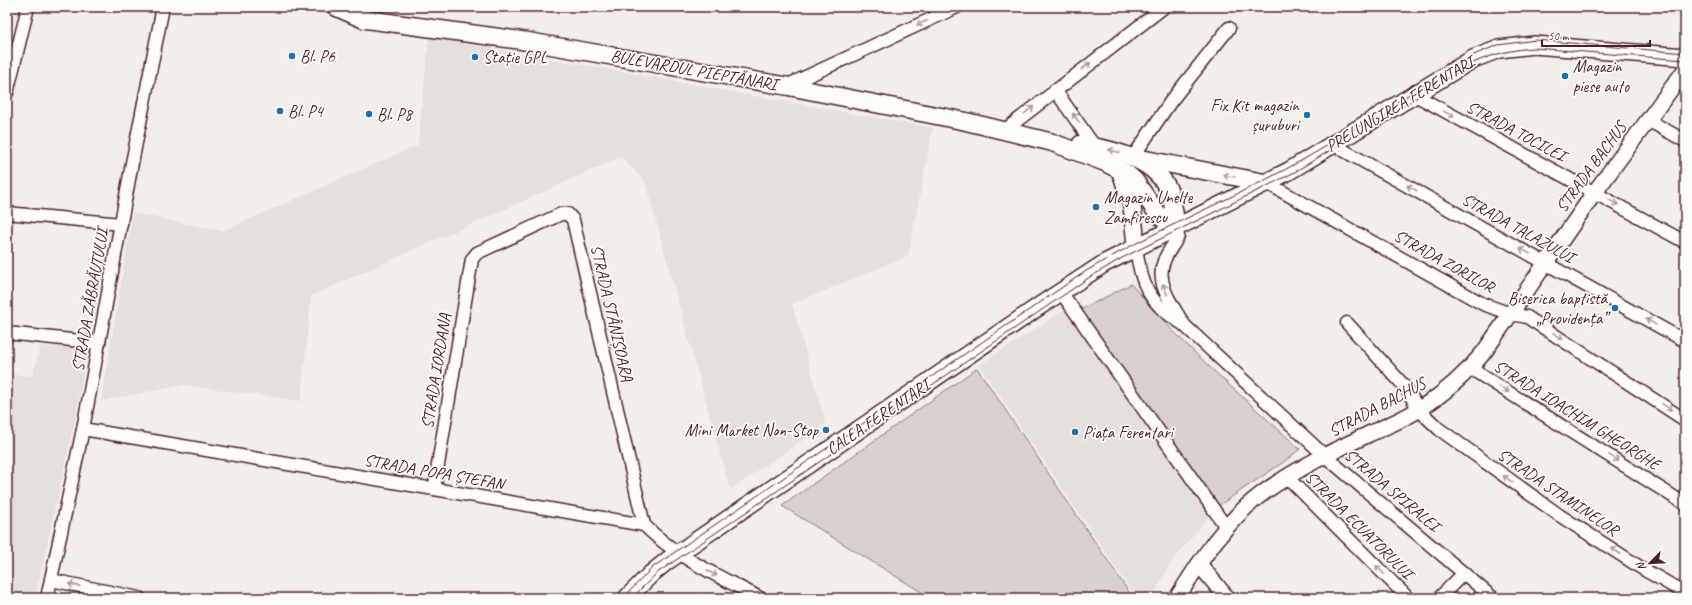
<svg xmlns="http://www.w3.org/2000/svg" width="1692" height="605" font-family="Caveat,sans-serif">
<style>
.built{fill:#e5dfdd}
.green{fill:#d9d0cf;stroke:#92787d}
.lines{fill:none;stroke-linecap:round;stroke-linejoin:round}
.minor-casing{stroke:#4a1f2b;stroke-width:15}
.tertiary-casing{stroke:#4a1f2b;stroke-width:18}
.secondary-casing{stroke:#4a1f2b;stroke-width:20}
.minor{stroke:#fdfcf7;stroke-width:12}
.tertiary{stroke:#fdfcf7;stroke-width:15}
.secondary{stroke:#fdfcf7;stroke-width:17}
.tram{stroke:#4a1f2b;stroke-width:1}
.oneway{stroke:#ac999b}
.poi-dot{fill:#1f6fb2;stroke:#fdfcf7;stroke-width:1.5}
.labels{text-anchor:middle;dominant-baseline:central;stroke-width:3.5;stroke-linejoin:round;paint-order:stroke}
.poi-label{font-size:17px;fill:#4a1f2b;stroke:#fdfcf7;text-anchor:start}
.street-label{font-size:17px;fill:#4a1f2b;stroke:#fdfcf7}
</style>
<rect width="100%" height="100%" fill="#f2efeb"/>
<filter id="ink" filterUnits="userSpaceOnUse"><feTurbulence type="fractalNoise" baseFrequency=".025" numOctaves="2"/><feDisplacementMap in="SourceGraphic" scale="8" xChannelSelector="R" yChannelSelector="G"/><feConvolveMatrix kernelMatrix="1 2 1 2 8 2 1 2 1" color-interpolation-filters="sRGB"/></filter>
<g filter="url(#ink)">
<g class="built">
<polygon points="429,37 933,128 908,256 792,304 826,424 730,490 645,181 621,157 311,296 301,401 184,385 101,401 133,213 222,231 418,145"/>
<polygon points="1069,307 1212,512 1172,561 1152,598 1136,598 979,365"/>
<polygon points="41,346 87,349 78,405 35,598 7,598 7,374 32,376"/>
</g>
<g class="green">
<path d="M 1131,284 C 1181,345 1242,396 1300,449 L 1285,461 L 1218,506 L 1080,310 Z"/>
<polygon points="977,368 1133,598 931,598 782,506"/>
</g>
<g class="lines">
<g class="minor-casing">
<g id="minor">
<polyline points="786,86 957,7"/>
<polyline points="1055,90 1095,147"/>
<polyline points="7,93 28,7"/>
<polyline points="1415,95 1685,242"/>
<polyline points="1648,120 1685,141"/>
<polyline points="1005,130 1164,7"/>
<polyline points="1334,145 1685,341"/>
<polyline points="1133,157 1171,101 1229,28"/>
<polyline points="1267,183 1483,304 1511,314 1527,317 1685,420"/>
<polyline points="7,213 121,224"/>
<path d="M 1175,227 L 1178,236 C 1174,245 1167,252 1164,261 C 1155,282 1172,305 1183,323"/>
<path d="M 1136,246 C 1140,284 1150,305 1183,324 L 1325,456 L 1493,598"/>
<polyline points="1061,292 1226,527"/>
<polyline points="1347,323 1406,388 1419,410 1439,429 1559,515 1643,569 1685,593"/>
<polyline points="7,333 99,343"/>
<polyline points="1470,368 1685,504"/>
<path d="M 83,429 L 644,525 C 677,558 719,576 760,598"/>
<polyline points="1287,477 1408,598"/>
<polyline points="434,489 472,259 477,253 561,214 568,214 573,220 644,525"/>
<polyline points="51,580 139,598"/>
<polyline points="47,598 83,429 132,163 163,7"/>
<polyline points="1439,598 1464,573"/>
</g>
</g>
<g class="tertiary-casing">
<g id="tertiary">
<polyline points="1199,564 1227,598"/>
<path d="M 1177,598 C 1201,560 1226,520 1263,493 C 1296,469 1333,451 1369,434 C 1386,426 1405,419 1421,408 C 1445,393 1466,374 1484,352 L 1595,192 L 1685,70"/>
</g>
</g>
<g class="secondary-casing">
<g id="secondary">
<polyline points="336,7 363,19 525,41 786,86 964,121 1051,142 1104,162 1127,174 1135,181 1157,213 1170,225 1175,227"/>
<path d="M 1081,144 C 1119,151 1167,161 1173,206 C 1174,213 1176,220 1175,227"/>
<polyline points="1143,159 1267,183"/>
<polyline points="1122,175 1132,205 1136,246"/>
<polyline points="627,598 651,574 667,561 1041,305 1105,263 1289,171 1473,59 1499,49 1534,45 1685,57"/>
</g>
</g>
<use href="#minor" class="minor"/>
<use href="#tertiary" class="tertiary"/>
<use href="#secondary" class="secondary"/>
<g class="tram">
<path d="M 623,598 L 653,567 L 675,552 L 1086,271 C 1151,232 1221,204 1288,168 C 1351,134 1410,92 1471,56 L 1498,45 L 1536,40 L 1685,53"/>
<path d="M 632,598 L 657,573 L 1090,277 L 1122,258 L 1293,173 L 1475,62 C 1494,54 1514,49 1535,48 L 1685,60"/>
</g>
</g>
<defs><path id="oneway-shaft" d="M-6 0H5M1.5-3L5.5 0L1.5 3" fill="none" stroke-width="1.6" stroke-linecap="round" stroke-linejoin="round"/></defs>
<g class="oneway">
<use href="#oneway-shaft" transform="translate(922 23) rotate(155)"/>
<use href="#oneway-shaft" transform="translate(1086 66) rotate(-37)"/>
<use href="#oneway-shaft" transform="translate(1029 110) rotate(-38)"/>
<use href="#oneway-shaft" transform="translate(1449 114) rotate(28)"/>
<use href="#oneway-shaft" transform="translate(1076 118) rotate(-127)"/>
<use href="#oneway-shaft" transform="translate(1114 151) rotate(-166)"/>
<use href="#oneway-shaft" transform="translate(1229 176) rotate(-170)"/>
<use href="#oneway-shaft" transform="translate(1412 188) rotate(-151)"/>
<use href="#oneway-shaft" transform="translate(1613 202) rotate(29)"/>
<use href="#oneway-shaft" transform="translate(1525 251) rotate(-151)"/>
<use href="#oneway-shaft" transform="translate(1165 289) rotate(-110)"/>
<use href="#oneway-shaft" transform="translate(1651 322) rotate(-151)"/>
<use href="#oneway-shaft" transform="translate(1558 336) rotate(33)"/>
<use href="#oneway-shaft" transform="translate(1504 389) rotate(32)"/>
<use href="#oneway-shaft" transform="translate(1667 407) rotate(34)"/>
<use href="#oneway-shaft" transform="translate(1614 458) rotate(32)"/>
<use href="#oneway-shaft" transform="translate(1508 479) rotate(-145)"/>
<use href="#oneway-shaft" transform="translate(1616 551) rotate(-147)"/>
<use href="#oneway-shaft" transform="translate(1380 570) rotate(-135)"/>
<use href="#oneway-shaft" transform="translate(712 573) rotate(28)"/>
<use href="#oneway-shaft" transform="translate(74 585) rotate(-169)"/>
</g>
</g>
<g class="poi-dot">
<circle cx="292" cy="56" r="4"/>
<circle cx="475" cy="57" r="4"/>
<circle cx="1565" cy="76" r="4"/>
<circle cx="280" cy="111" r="4"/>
<circle cx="369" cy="114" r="4"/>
<circle cx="1307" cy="115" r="4"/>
<circle cx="1096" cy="207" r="4"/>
<circle cx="1615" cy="308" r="4"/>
<circle cx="826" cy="430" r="4"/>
<circle cx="1075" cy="432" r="4"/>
</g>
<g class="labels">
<g class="poi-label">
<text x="300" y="56">Bl. P6</text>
<text x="483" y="57">Stație GPL</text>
<text x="1573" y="66">Magazin<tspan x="1573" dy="20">piese auto</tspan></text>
<text x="1299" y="105" text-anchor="end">Fix Kit magazin<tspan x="1299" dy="20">șuruburi</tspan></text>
<text x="288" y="111">Bl. P4</text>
<text x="377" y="114">Bl. P8</text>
<text x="1104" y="197">Magazin Unelte<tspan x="1104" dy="20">Zamfirescu</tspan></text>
<text x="1607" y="298" text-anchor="end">Biserica baptistă<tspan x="1607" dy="20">„Providența”</tspan></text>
<text x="818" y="430" text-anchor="end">Mini Market Non-Stop</text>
<text x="1083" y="432">Piața Ferentari</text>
</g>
<g class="street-label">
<text transform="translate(694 70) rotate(10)">BULEVARDUL PIEPTĂNARI</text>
<text transform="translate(1400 104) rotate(-31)">PRELUNGIREA FERENTARI</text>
<text transform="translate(1516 131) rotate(28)">STRADA TOCILEI</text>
<text transform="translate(1591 167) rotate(-54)">STRADA BACHUS</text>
<text transform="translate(1518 228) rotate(29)">STRADA TALAZULUI</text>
<text transform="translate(1444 261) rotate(29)">STRADA ZORILOR</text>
<text transform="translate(90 300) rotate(-80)">STRADA ZĂBRĂUȚULUI</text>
<text transform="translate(612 313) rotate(77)">STRADA STÂNIȘOARA</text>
<text transform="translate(436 371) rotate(-81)">STRADA IORDANA</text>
<text transform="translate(1377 407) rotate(-28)">STRADA BACHUS</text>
<text transform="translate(1577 415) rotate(32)">STRADA IOACHIM GHEORGHE</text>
<text transform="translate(878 417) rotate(-34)">CALEA FERENTARI</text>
<text transform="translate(434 472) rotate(10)">STRADA POPA ȘTEFAN</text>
<text transform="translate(1392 490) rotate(40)">STRADA SPIRALEI</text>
<text transform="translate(1558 492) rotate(34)">STRADA STAMINELOR</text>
<text transform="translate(1359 525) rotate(45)">STRADA ECUATORULUI</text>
</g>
</g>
<rect width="1692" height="605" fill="none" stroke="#fdfcf7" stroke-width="24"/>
<rect x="12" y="12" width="1668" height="581" fill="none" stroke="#4a1f2b" stroke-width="1.5" filter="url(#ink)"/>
<g transform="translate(1650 563) rotate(246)" stroke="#fdfcf7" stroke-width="3" paint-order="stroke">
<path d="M0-3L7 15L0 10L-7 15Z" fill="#4a1f2b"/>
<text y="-6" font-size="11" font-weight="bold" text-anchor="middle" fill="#4a1f2b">N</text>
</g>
<path d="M1542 40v6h108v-6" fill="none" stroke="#4a1f2b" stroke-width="2"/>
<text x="1548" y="40" font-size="12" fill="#4a1f2b" stroke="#fdfcf7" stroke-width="3" paint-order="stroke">50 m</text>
</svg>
